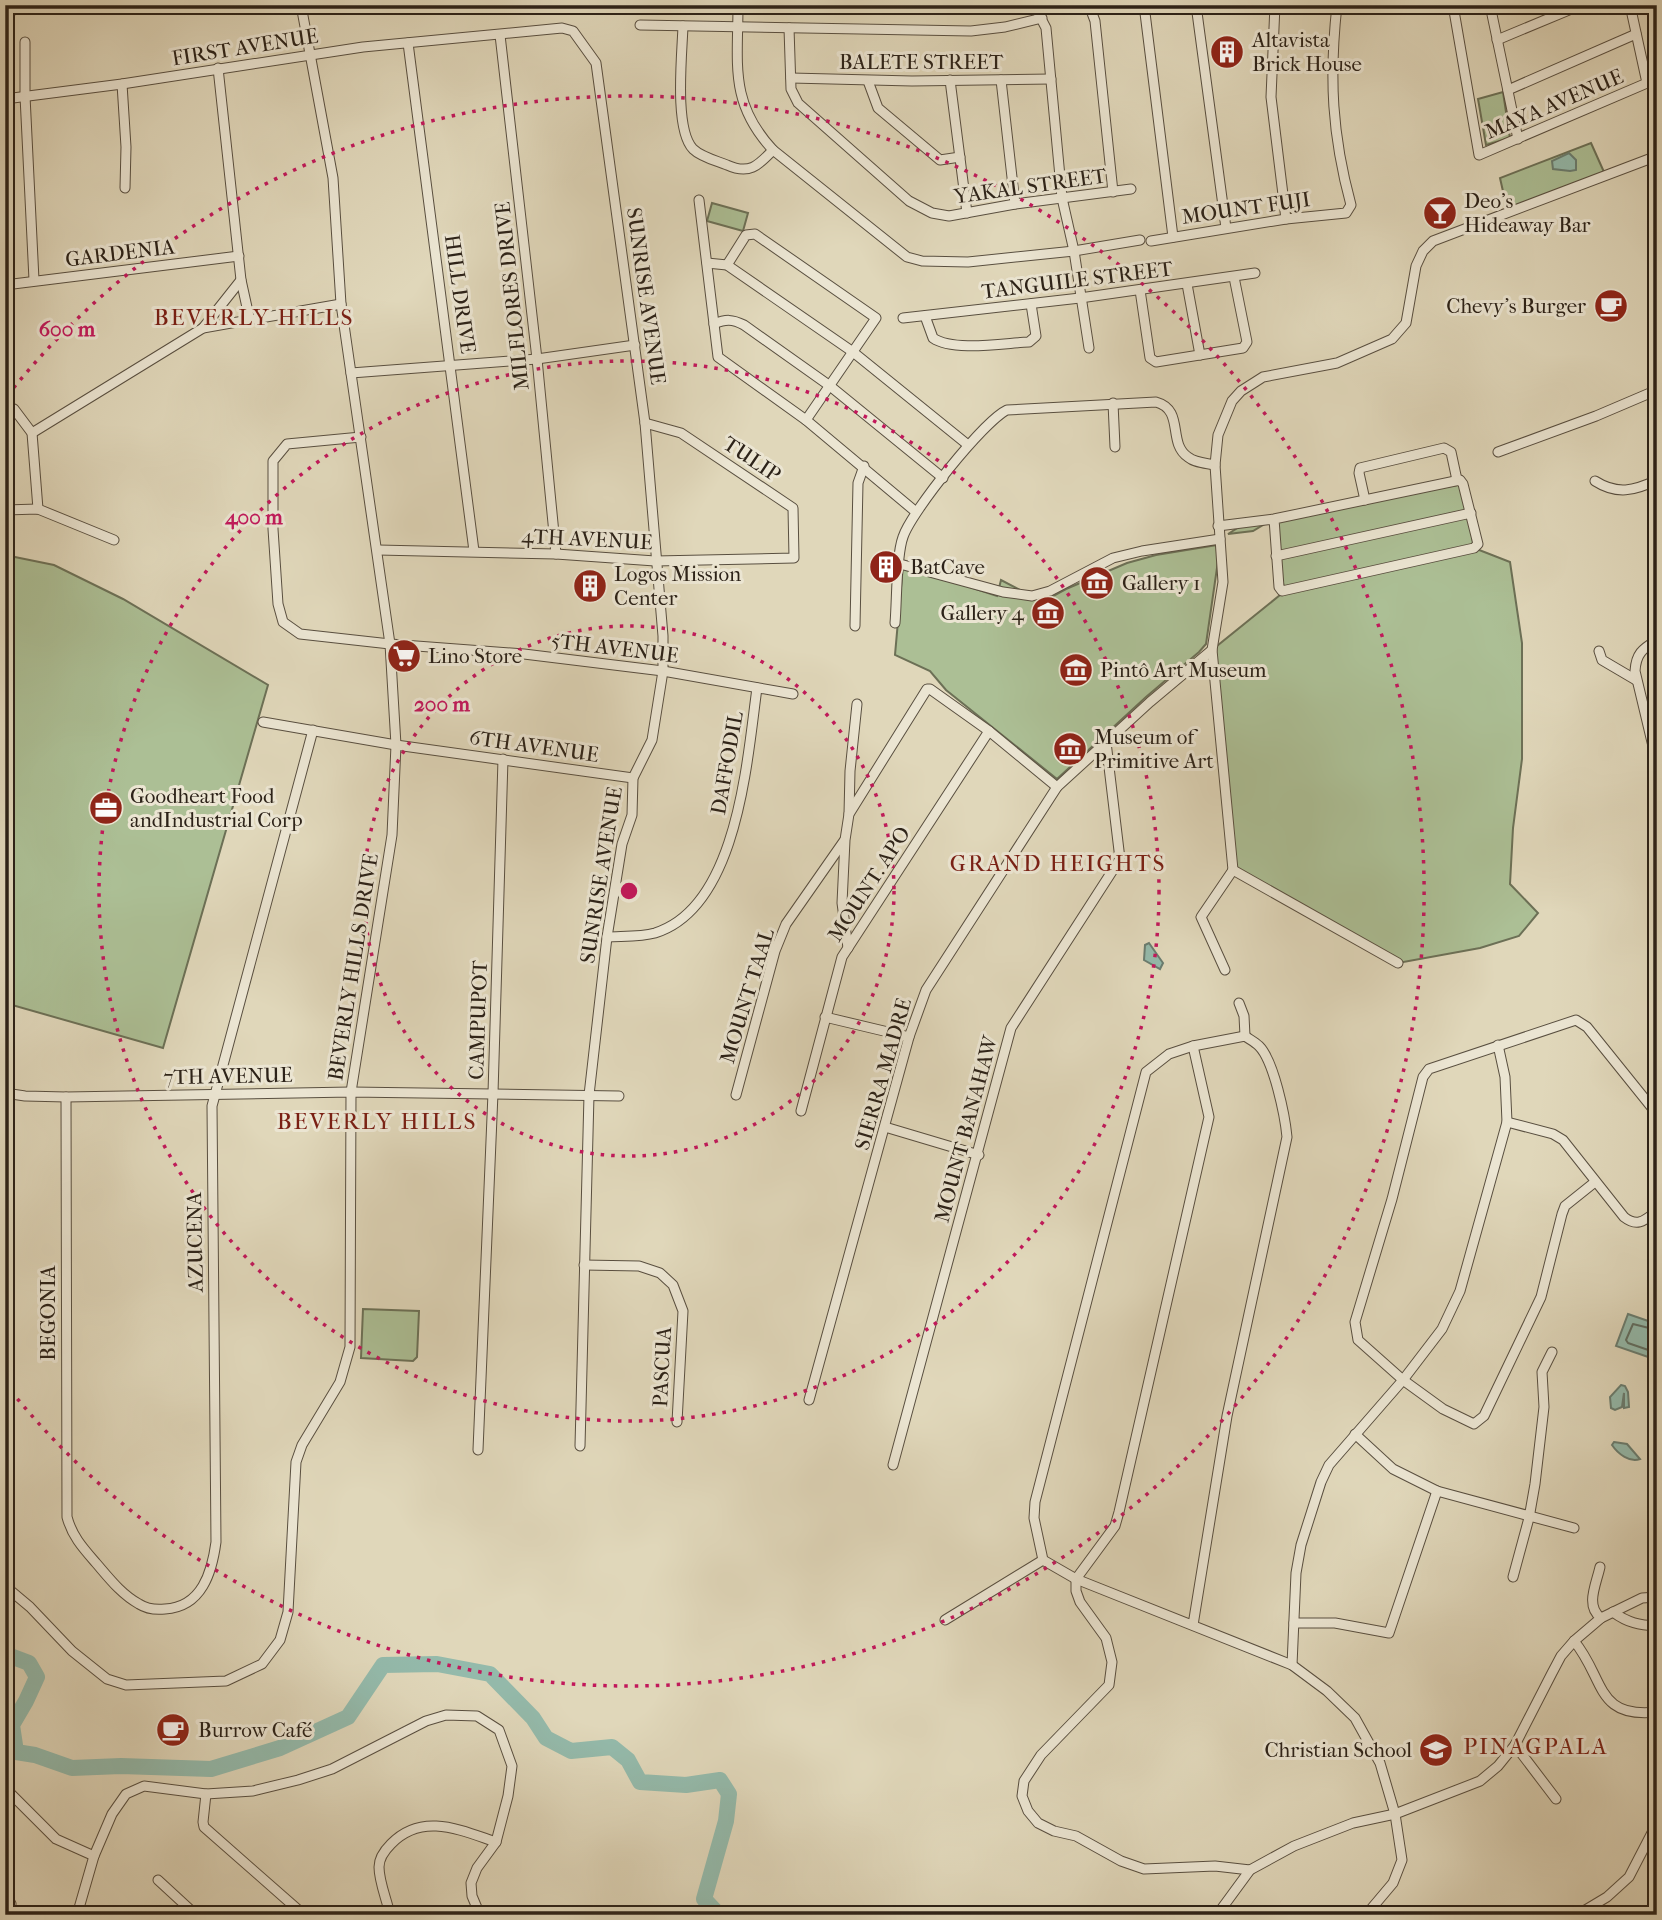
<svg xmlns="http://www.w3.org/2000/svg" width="1662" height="1920" font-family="'IM FELL French Canon',serif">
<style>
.green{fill:#acbf95;stroke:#6c7056;stroke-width:2}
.water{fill:#94baab;stroke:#6a7d70;stroke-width:2}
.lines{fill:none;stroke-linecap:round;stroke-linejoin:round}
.shore{stroke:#606e62;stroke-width:2}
.river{stroke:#94baab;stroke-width:16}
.minor-casing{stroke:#594f40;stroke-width:11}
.primary-casing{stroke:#2c2218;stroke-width:17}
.minor{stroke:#ebe5d2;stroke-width:9}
.primary{stroke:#e0d7ba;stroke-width:14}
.ring{fill:none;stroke:#c2185b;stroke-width:3.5;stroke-dasharray:3.5 7}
.labels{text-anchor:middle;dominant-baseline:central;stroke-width:6;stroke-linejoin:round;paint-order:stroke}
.poi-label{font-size:21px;fill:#2c2218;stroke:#ebe5d2;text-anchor:start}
.street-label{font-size:21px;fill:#2c2218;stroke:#ebe5d2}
.neighbourhood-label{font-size:23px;letter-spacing:2px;fill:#7a1f14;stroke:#ebe5d2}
.centre{fill:#c2185b;stroke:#ebe5d2;stroke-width:3.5}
.ring-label{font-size:21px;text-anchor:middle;font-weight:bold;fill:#c2185b;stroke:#ebe5d2;stroke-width:6;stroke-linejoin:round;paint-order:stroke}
</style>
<rect width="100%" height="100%" fill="#e0d7ba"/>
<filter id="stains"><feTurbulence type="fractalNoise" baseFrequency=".00286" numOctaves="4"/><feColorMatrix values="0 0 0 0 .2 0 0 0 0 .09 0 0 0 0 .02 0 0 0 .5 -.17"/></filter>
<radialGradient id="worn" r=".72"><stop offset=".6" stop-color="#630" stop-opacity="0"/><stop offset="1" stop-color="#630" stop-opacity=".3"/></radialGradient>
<g class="green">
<polygon points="1503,92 1510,138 1486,145 1478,99"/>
<polygon points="1591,143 1604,172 1507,209 1500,178"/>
<polygon points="712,203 748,213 743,231 707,221"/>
<polygon points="1463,484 1474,548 1510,562 1522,643 1522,759 1513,828 1510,884 1538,913 1519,936 1480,948 1398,963 1233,870 1212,650 1285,591 1276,556 1273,519 1253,531 1228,534 1247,522"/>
<polygon points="1217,545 1218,561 1206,644 1199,652 1146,697 1057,779 946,690 930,671 895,655 903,565 997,596 1001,580 1039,600 1046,600 1066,589 1127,563 1156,555"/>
<polygon points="5,555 54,565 123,599 268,685 163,1048 5,1003"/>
<polygon points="363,1309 419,1311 417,1357 413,1361 361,1358"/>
</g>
<g class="water">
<polygon points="1569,153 1576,160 1576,170 1570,171 1553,169 1552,161"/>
<polygon points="1149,943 1163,963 1160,969 1144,960 1145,945"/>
<polygon points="1628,1314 1657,1324 1657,1360 1616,1346"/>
<polygon points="1621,1385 1625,1386 1628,1392 1629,1407 1624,1408 1624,1393 1622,1407 1615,1410 1611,1408 1610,1397"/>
<path d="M 1614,1442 L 1627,1444 L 1640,1459 C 1630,1463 1618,1454 1612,1445 Z"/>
</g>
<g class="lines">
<polyline class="shore" points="1657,1330 1633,1324 1626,1340 1628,1343 1657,1353"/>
<polyline class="river" points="5,1654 29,1663 37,1677 26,1701 12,1725 16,1752 35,1755 72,1768 121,1766 211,1769 280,1748 348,1717 383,1665 437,1664 490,1674 533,1718 546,1738 571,1751 612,1747 628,1760 640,1782 686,1785 720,1780 729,1794 726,1821 704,1899 719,1915"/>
<g class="minor-casing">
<g id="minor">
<path d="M 738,5 C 738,64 729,103 773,150 L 907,257 L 922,261 L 968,262 L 1074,251 L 1140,240"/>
<polyline points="1034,5 1046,28 1062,198 1074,251 1089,348"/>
<polyline points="1089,5 1095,21 1113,192"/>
<polyline points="1144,5 1173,237"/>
<polyline points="1196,5 1226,228"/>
<polyline points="1275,5 1271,97 1286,219"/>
<polyline points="1453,5 1479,155 1647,83 1630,5"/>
<polyline points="1490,5 1518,139"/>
<polyline points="640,25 971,31 1005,27 1042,18"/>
<path d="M 683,26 C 682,55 674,129 693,149 C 701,157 717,161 727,165 C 749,175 758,166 773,150"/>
<polyline points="789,28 791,89 798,103 909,201 932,213 949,216 1015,204 1131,189"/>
<polyline points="500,35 537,359 556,554"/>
<polyline points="1497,40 1581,5"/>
<polyline points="25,42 25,96 34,280"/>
<polyline points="408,43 474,551"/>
<polyline points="218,68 241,280 250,321"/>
<polyline points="791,78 912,81 1051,79"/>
<polyline points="950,80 967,213"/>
<polyline points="1001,80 1015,204"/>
<polyline points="868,81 878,108 940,160 960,157"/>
<polyline points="122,84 126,147 125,188"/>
<polyline points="1508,90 1636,34"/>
<polyline points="5,99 122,84 363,47 562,28 573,31 596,63 645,423 663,636 663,671 652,740 633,778 632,815 622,844 607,937 589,1095 580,1446"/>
<polyline points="699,200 718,357 806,420 916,512"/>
<path d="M 1151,241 L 1286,219 L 1346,213 L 1351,205 C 1332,135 1329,78 1337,5"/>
<polyline points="707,263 727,265 853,352 968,445"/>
<polyline points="727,265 746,235 755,234 876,318 806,420"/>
<polyline points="1187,284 1200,355"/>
<polyline points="5,285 239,256"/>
<polyline points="1140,290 1150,358 1156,362 1243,348 1247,342 1234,277"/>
<path d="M 925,316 L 933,338 C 953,352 1005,343 1029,342 L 1036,336 L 1031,304"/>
<polyline points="903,318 1080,298 1255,273"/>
<path d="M 714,324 C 726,319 732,319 744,325 L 830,386 L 943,478"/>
<polyline points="203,328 241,280"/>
<polyline points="351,373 537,359 635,345"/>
<polyline points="1113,403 1115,447"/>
<polyline points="5,405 14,409 32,433 38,509"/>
<polyline points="32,433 203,328 341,304"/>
<polyline points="361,437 287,444 273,461 273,529 278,604 283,622 300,634 390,644 524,654 663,671 793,694"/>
<polyline points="1498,452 1596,416 1657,390"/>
<path d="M 1595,481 C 1617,495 1634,491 1657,480"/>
<polyline points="1365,500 1359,473 1360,468 1444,448 1451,452 1457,480"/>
<polyline points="5,510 38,509 114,540"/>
<polyline points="1218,526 1274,519 1460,480 1463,484 1478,544 1474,548 1282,591 1279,587 1274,519"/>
<polyline points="378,550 556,554 655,561 794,558 793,508 681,433 645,423"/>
<polyline points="1276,556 1471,513"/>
<polyline points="900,564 1003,592 1032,596 1050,591 1113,558 1142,551 1220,539"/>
<path d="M 895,623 C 897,601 896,556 903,537 C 911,512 984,421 1007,410 L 1156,402 C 1185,410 1167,443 1188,457 C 1195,463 1206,463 1215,465"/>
<polyline points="855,626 858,483 864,466"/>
<path d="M 1657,640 C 1642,649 1636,654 1635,671 L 1657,763"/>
<polyline points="1599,651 1602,660 1636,680"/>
<polyline points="263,722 396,745 633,778"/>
<polyline points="849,814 850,771 857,704"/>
<polyline points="1233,870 1212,650 1223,582 1215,465 1218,435 1232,401 1241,391 1263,377 1337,363 1392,339 1406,323 1416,266 1423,251 1433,241 1657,156"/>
<polyline points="1233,870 1398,963"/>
<path d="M 607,937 C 622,936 641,937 655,933 C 738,907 747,760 757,688"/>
<polyline points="848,948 842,903 845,840 849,814 927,689 930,689 989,731 1057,787"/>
<polyline points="1225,970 1201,917 1233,870"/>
<polyline points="1239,1003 1244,1016 1245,1036"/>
<polyline points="825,1017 909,1037"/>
<polyline points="1193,1046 1209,1117 1119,1512 1115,1526 1076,1579 1076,1591 1080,1602 1106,1638 1112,1662 1109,1685 1041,1755 1024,1781 1022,1796 1028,1811 1038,1823 1054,1831 1076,1836 1121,1861 1144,1869 1215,1866 1250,1870"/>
<polyline points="5,1093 25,1096 66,1097 351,1092 619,1096"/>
<polyline points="736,1095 775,951 786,924 844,841"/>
<path d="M 66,1097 L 67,1517 C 72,1536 83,1548 96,1563 C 109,1578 121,1594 139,1604 C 147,1609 156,1610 165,1609 C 202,1607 212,1572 216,1542 L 212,1106 L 313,730"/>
<polyline points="801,1111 842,957 989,731"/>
<path d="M 1507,1122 L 1553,1134 L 1563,1140 L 1624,1217 C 1638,1228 1645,1220 1657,1211"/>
<polyline points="885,1127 979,1155"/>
<polyline points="1595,1182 1565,1206 1562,1214 1541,1297 1484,1416 1474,1424 1443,1409 1403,1380 1358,1340 1355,1322 1392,1199 1423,1077 1429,1069 1576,1020 1587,1027 1657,1114"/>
<polyline points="584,1265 639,1266 660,1273 673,1285 683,1311 677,1422"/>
<polyline points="809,1400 909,1037 926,990 1057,787 1150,702 1212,650"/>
<polyline points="1355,1434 1393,1469 1437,1491 1574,1528"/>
<polyline points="478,1450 493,1093 503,759"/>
<polyline points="893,1465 1011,1028 1120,859 1106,742"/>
<path d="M 1600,1567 C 1596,1585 1585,1606 1601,1618"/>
<polyline points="1513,1577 1529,1518 1535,1484 1544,1407 1542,1372 1552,1352"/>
<polyline points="5,1586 30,1607 72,1651 107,1679 126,1685 226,1681 262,1664 280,1640 288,1612 296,1462 302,1445 340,1382 350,1347 351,1092 392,835 396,745 390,644 341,304 333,178 301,5"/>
<path d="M 1613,1612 C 1628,1623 1639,1625 1657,1626"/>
<polyline points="945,1620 1043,1560"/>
<polyline points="1294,1623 1335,1623 1389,1633 1437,1491"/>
<path d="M 1193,1625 L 1227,1416 L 1287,1137 C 1285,1116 1274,1061 1259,1046 C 1255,1042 1249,1039 1245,1036 L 1193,1046 L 1169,1054 L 1146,1072 L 1035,1502 L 1034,1518 L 1043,1560 L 1076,1579 L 1292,1665 L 1327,1691 L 1355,1718 L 1380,1763 L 1395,1814 L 1402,1860 L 1393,1883 L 1366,1915"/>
<path d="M 1574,1641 C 1605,1678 1595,1719 1657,1712"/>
<polyline points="1292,1665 1296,1573 1301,1545 1321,1482 1329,1465 1403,1380 1442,1329 1460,1291 1507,1122 1505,1077 1498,1045"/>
<polyline points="1515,1745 1556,1799"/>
<polyline points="5,1788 56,1839 94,1856"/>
<polyline points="206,1794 203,1822 204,1827 304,1915"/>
<polyline points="158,1880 196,1915"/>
<polyline points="5,1893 11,1904 5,1912"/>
<polyline points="77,1915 94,1856 112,1814 126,1794 144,1786 206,1794 253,1791 298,1780 332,1769 426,1721 446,1715 477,1716 499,1730 512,1766 508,1796 496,1842 477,1868 471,1883 472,1896 480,1915"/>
<path d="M 390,1915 C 387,1900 379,1882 379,1867 C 379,1858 385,1850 391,1844 C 422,1812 460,1830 496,1842"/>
<polyline points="1217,1915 1250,1870 1294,1846 1353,1823 1395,1814 1480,1781 1498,1766 1515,1745 1552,1673 1561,1656 1574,1641 1601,1618 1642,1598 1657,1597"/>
<polyline points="1577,1915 1607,1897 1629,1877 1657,1823"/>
</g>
</g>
<g class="primary-casing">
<polyline id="primary" points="5,9 21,5"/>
</g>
<use href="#minor" class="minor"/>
<use href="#primary" class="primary"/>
</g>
<g class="ring">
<circle cx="629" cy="891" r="265"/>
<circle cx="629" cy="891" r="530"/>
<path d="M7 396A795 795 0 1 1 7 1386"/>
</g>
<defs>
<g id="building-disc" transform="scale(1.75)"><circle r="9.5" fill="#8f2418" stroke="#ebe5d2"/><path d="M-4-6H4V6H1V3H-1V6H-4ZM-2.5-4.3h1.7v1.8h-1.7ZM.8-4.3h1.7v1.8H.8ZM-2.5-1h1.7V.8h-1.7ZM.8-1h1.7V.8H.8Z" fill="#fff"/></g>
<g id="bar-disc" transform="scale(1.75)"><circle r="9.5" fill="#8f2418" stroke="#ebe5d2"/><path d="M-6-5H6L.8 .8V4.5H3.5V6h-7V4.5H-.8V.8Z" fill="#fff"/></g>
<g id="cafe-disc" transform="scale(1.75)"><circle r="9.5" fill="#8f2418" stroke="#ebe5d2"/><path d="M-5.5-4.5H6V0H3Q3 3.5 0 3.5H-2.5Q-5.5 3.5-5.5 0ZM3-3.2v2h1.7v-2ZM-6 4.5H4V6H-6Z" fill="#fff"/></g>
<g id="museum-disc" transform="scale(1.75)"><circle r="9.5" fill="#8f2418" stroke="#ebe5d2"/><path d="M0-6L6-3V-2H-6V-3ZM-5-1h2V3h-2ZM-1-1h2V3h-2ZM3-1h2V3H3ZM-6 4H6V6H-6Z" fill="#fff"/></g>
<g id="supermarket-disc" transform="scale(1.75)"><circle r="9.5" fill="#8f2418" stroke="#ebe5d2"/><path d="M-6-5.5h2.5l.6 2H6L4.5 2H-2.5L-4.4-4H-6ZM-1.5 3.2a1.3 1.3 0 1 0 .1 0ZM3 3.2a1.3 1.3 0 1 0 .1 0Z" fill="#fff"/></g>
<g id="office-disc" transform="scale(1.75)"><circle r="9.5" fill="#8f2418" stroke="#ebe5d2"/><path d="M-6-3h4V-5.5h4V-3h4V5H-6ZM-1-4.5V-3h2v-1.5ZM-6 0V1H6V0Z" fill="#fff"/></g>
<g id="school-disc" transform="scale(1.75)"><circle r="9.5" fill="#8f2418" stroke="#ebe5d2"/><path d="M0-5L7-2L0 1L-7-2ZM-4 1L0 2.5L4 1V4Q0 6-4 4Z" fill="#fff"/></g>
</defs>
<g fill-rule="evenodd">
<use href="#building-disc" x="1227" y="52"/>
<use href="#bar-disc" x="1440" y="213"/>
<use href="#cafe-disc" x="1611" y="306"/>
<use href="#building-disc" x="886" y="567"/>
<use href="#museum-disc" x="1097" y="583"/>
<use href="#building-disc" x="590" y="586"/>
<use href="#museum-disc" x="1048" y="613"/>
<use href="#supermarket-disc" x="404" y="656"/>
<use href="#museum-disc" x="1076" y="670"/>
<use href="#museum-disc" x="1070" y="749"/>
<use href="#office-disc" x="106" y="808"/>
<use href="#cafe-disc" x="173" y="1730"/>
<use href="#school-disc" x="1436" y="1750"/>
</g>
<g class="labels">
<g class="poi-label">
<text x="1252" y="40">Altavista<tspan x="1252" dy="24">Brick House</tspan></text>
<text x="1464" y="201">Deo's<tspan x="1464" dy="24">Hideaway Bar</tspan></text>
<text x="1586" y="306" text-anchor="end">Chevy's Burger</text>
<text x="910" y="567">BatCave</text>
<text x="614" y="574">Logos Mission<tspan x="614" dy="24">Center</tspan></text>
<text x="1122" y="583">Gallery 1</text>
<text x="1024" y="613" text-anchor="end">Gallery 4</text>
<text x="428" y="656">Lino Store</text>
<text x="1100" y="670">Pintô Art Museum</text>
<text x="1094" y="737">Museum of<tspan x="1094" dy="24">Primitive Art</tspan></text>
<text x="130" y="796">Goodheart Food<tspan x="130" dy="24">andIndustrial Corp</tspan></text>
<text x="198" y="1730">Burrow Café</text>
<text x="1412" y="1750" text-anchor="end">Christian School</text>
</g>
<g class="street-label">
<text transform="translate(245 47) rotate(-9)">FIRST AVENUE</text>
<text x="921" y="62">BALETE STREET</text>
<text transform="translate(1554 104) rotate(-23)">MAYA AVENUE</text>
<text transform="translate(1030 186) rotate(-8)">YAKAL STREET</text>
<text transform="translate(1246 208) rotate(-8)">MOUNT FUJI</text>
<text transform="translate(120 253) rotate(-7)">GARDENIA</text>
<text transform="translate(1077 280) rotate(-7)">TANGUILE STREET</text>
<text transform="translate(460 294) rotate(82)">HILL DRIVE</text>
<text transform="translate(512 296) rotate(-96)">MILFLORES DRIVE</text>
<text transform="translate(646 296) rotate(82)">SUNRISE AVENUE</text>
<text transform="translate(752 459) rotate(34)">TULIP</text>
<text transform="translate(587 539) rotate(3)">4TH AVENUE</text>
<text transform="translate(615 648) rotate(7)">5TH AVENUE</text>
<text transform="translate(534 746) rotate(8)">6TH AVENUE</text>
<text transform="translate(727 763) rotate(-80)">DAFFODIL</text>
<text transform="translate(601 875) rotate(-81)">SUNRISE AVENUE</text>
<text transform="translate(869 884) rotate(-57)">MOUNT. APO</text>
<text transform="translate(353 967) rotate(-81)">BEVERLY HILLS DRIVE</text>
<text transform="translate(747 996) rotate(-73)">MOUNT TAAL</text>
<text transform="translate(478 1020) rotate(-88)">CAMPUPOT</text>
<text transform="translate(883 1074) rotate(-74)">SIERRA MADRE</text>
<text transform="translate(228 1076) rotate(-1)">7TH AVENUE</text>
<text transform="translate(966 1129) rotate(-75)">MOUNT BANAHAW</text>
<text transform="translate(195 1242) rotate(-91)">AZUCENA</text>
<text transform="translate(48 1313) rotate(-90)">BEGONIA</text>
<text transform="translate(662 1367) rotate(-87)">PASCUA</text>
</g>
<g class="neighbourhood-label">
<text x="254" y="317">BEVERLY HILLS</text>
<text x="1058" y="863">GRAND HEIGHTS</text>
<text x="377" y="1121">BEVERLY HILLS</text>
<text x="1536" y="1746">PINAGPALA</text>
</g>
</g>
<circle cx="629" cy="891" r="10" class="centre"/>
<g class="ring-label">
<text x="67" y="336">600 m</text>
<text x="254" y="524">400 m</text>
<text x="442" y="711">200 m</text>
</g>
<rect width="1662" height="1920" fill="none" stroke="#e0d7ba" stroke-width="28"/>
<rect x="7" y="7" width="1648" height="1906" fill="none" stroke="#2c2218" stroke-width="3.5"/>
<rect x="14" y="14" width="1634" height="1892" fill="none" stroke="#2c2218" stroke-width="2"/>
<rect width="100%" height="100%" filter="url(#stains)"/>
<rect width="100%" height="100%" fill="url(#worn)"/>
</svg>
